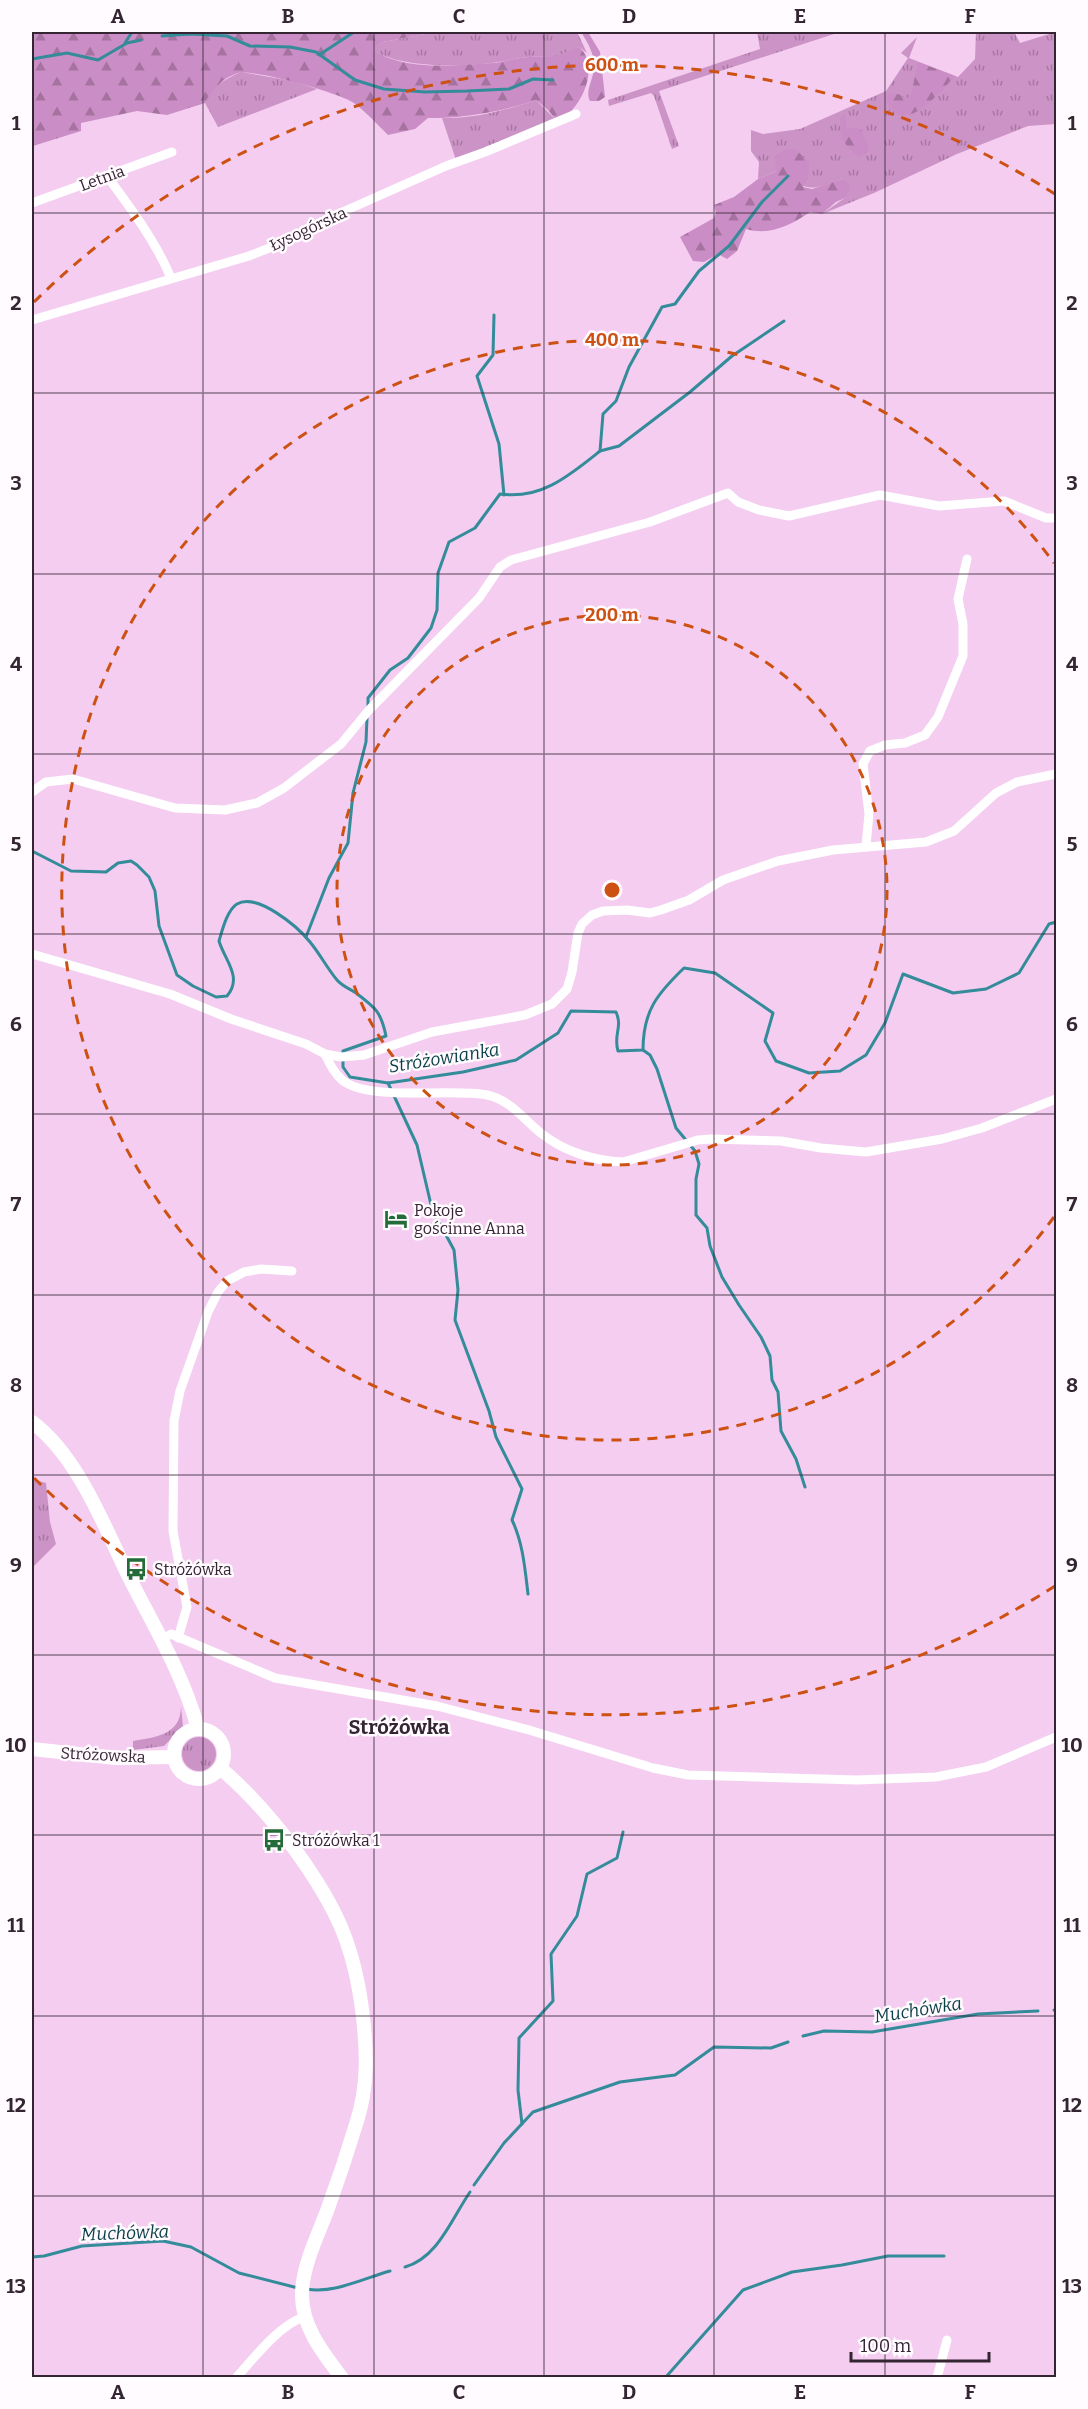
<svg xmlns="http://www.w3.org/2000/svg" width="1088" height="2409" font-family="Bitter,serif">
<style>
.grass{fill:url(#grass-tufts)}
.forest{fill:url(#forest-firs)}
.lines{fill:none;stroke-linecap:round;stroke-linejoin:round}
.stream{stroke:#348b99;stroke-width:3}
.street{stroke:#fff;stroke-width:9}
.secondary{stroke:#fff;stroke-width:14}
.grid{fill:none;stroke:#342533;stroke-width:1.5;stroke-opacity:0.55}
.ring{fill:none;stroke:#cd5112;stroke-width:3;stroke-dasharray:10 8}
.labels{text-anchor:middle;dominant-baseline:central;stroke-width:5;stroke-linejoin:round;paint-order:stroke}
.street-label{font-size:16px;fill:#342533;stroke:#fffbfe}
.poi-label{font-size:16px;fill:#342533;stroke:#fffbfe;text-anchor:start}
.water-label{font-size:18px;font-style:italic;fill:#093f47;stroke:#fffbfe}
.quarter-label{font-size:20px;font-weight:bold;fill:#342533;stroke:#fffbfe}
.centre{fill:#cd5112;stroke:#fffbfe;stroke-width:3}
.ring-label{font-size:18px;text-anchor:middle;font-weight:bold;fill:#cd5112;stroke:#fffbfe;stroke-width:5;stroke-linejoin:round;paint-order:stroke}
.neatline{fill:none;stroke:#342533;stroke-width:2}
.grid-label{font-size:20px;text-anchor:middle;font-weight:bold;fill:#342533}
</style>
<defs>
<pattern id="grass-tufts" width="24" height="20" patternUnits="userSpaceOnUse" patternTransform="scale(1.5)"><rect width="24" height="20" fill="#cc93c6"/><path d="M3 7l-1-3M5 7V3M7 7l1-3M15 17l-1-3M17 17v-4M19 17l1-3" fill="none" stroke="#a678a1"/></pattern>
<pattern id="forest-firs" width="22" height="20" patternUnits="userSpaceOnUse" patternTransform="scale(1.5)"><rect width="22" height="20" fill="#cb8dc5"/><path d="M5 1l3.5 6h-7zM16 11l3.5 6h-7z" fill="#a673a1"/></pattern>
</defs>
<rect width="100%" height="100%" fill="#f4cdf0"/>
<g class="grass">
<path d="M 436,32 L 456,32 L 461,34 L 487,32 L 577,32 L 587,53 L 579,47 C 572,50 565,53 558,56 C 548,58 540,56 530,57 C 519,57 509,61 498,62 C 464,67 400,69 371,49 L 383,42 Z"/>
<polygon points="757,32 840,32 659,91 679,146 672,149 654,96 651,93 609,106 608,100 760,49"/>
<path d="M 976,32 L 1014,32 L 1020,43 L 1056,32 L 1056,124 L 1028,126 L 957,154 L 874,193 L 822,214 L 846,197 L 843,179 C 806,192 811,191 777,171 L 758,179 L 759,162 L 751,151 L 751,130 L 763,134 L 800,129 L 886,91 L 908,58 L 901,53 L 917,37 L 909,58 L 958,77 L 975,59 Z"/>
<path d="M 241,72 L 293,81 L 317,89 L 218,127 L 205,103 L 194,101 C 210,91 224,79 241,72 Z"/>
<path d="M 536,100 L 556,120 L 456,160 L 442,118 C 474,119 506,110 536,100 Z"/>
<polygon points="32,1479 46,1483 50,1522 56,1544 32,1568"/>
<path d="M 181,1706 L 183,1727 L 164,1746 L 133,1750 L 133,1741 C 156,1737 181,1735 181,1706 Z"/>
<circle cx="199" cy="1754" r="17"/>
</g>
<g class="forest">
<path d="M 32,32 L 436,32 L 383,42 L 372,49 C 404,72 456,65 494,63 C 506,62 518,57 530,57 C 538,56 545,58 553,56 C 562,55 571,49 579,47 C 597,62 587,94 572,110 C 568,115 562,117 556,120 L 548,110 L 536,100 C 500,112 465,118 428,118 L 415,129 L 388,135 C 377,124 366,112 354,103 C 340,93 255,69 238,73 C 224,77 211,90 205,103 L 167,115 L 137,111 L 81,123 L 81,131 L 33,146 Z"/>
<path d="M 581,32 L 588,32 L 600,52 L 605,97 L 599,101 L 590,101 C 585,90 593,81 594,68 C 595,55 588,43 581,32 Z"/>
<path d="M 918,62 L 955,76 C 940,92 901,141 886,99 L 889,93 L 898,94 L 907,98 L 911,95 Z"/>
<path d="M 844,114 L 847,122 L 846,129 L 856,127 L 862,130 L 869,150 L 859,157 C 844,147 837,132 841,116 Z"/>
<path d="M 795,149 L 809,162 L 809,177 L 803,187 L 812,189 L 843,179 L 850,185 L 847,197 L 836,202 L 822,214 L 810,212 C 791,225 770,236 746,229 L 737,251 L 727,259 L 718,254 L 704,262 L 693,261 L 680,237 L 714,218 L 716,213 L 714,205 L 734,197 L 758,179 L 777,171 L 774,156 L 784,150 Z"/>
</g>
<g class="lines">
<g class="stream">
<polyline points="162,36 190,34 227,36 250,46 290,47 316,52 355,80 384,89 425,92 467,91 509,89 533,79 553,80"/>
<polyline points="125,43 132,32"/>
<polyline points="319,55 354,32"/>
<polyline points="32,59 67,53 98,60 127,43 141,40"/>
<polyline points="494,315 493,355 477,376 499,444 504,495"/>
<polyline points="600,451 619,446 690,392 732,356 784,321"/>
<path d="M 368,708 L 368,698 L 390,670 L 408,658 L 431,628 L 437,610 L 438,573 L 449,542 L 475,528 L 500,494 C 541,500 570,475 600,451 L 603,414 L 616,401 L 629,367 L 662,307 L 675,304 L 699,271 L 729,246 L 762,202 L 788,176"/>
<path d="M 32,851 L 71,871 L 106,872 L 118,863 L 131,861 L 137,865 L 149,877 L 155,891 L 159,926 L 177,975 L 193,986 L 216,997 L 227,996 C 243,977 225,961 219,941 C 222,931 227,910 237,904 C 257,892 298,927 310,942 C 320,954 327,968 337,980 C 342,986 350,989 356,993 C 376,1008 381,1012 386,1036 L 343,1051 L 343,1067 L 350,1077 L 388,1083 L 463,1072 L 516,1060 L 558,1033 L 571,1011 L 616,1012 C 623,1028 613,1034 618,1051 L 643,1050 C 643,1011 657,994 684,968 L 715,973 L 773,1013 L 765,1041 L 776,1061 L 809,1073 L 840,1071 L 866,1055 L 885,1023 L 903,974 L 953,993 L 986,989 L 1019,973 L 1049,924 L 1056,922"/>
<polyline points="306,937 329,878 348,843 353,793 366,742 367,718"/>
<polyline points="643,1050 650,1055 657,1069 676,1128 695,1151 699,1164 696,1179 696,1215 707,1228 710,1246 722,1277 739,1305 761,1337 770,1356 772,1380 778,1392 781,1431 796,1459 805,1487"/>
<path d="M 388,1083 L 417,1145 L 432,1209 L 454,1250 L 458,1290 L 455,1320 L 489,1411 L 496,1437 L 522,1489 L 512,1520 C 523,1543 525,1569 528,1594"/>
<polyline points="1054,2010 1056,2010"/>
<polyline points="803,2036 824,2031 872,2032 978,2014 1038,2011"/>
<polyline points="522,2124 518,2090 519,2038 553,2001 551,1954 577,1916 587,1874 617,1858 623,1832"/>
<polyline points="474,2185 504,2143 533,2112 620,2082 675,2075 714,2047 771,2048 788,2042"/>
<polyline points="32,2257 44,2256 82,2246 163,2241 191,2247 239,2273 298,2288"/>
<path d="M 405,2267 C 438,2258 452,2218 470,2192"/>
<path d="M 307,2289 C 333,2294 365,2278 390,2271"/>
<polyline points="665,2378 743,2290 792,2272 842,2265 888,2256 944,2256"/>
</g>
<g class="street">
<path d="M 107,176 C 130,207 156,242 171,278"/>
<polyline points="32,203 172,152"/>
<polyline points="32,320 249,256 282,243 338,214 446,166 485,152 576,114"/>
<polyline points="32,792 46,782 73,779 175,808 225,810 257,803 284,788 341,744 369,710 479,598 500,567 511,560 650,522 728,493 738,502 759,510 789,516 880,495 939,506 1004,501 1046,518 1056,518"/>
<polyline points="866,846 869,814 863,764 870,751 885,745 905,743 925,735 938,717 963,656 963,624 958,599 967,559"/>
<polyline points="32,954 170,994 231,1019 306,1044 325,1054 341,1057 364,1055 432,1032 525,1015 552,1004 567,989 572,972 578,933 582,924 592,915 603,911 627,910 650,913 661,910 689,900 723,880 778,861 833,850 926,842 954,831 996,793 1017,782 1056,774"/>
<path d="M 325,1054 C 329,1063 334,1073 342,1080 C 369,1102 450,1088 487,1095 C 511,1100 524,1120 542,1134 C 565,1152 595,1161 623,1162 L 698,1140 L 711,1139 L 781,1141 L 821,1148 L 866,1152 L 942,1139 L 982,1128 L 1056,1099"/>
<polyline points="178,1638 187,1607 173,1531 174,1421 180,1391 208,1312 218,1292 227,1281 244,1272 261,1269 292,1271"/>
<polyline points="161,1640 171,1634 275,1678 437,1706 529,1730 653,1768 688,1775 857,1780 936,1777 986,1767 1056,1737"/>
<path d="M 236,2378 C 254,2358 279,2325 304,2317"/>
<polyline points="937,2378 947,2340"/>
</g>
<g class="secondary">
<path d="M 32,1422 C 78,1456 105,1528 130,1579 C 155,1628 184,1676 198,1729"/>
<circle cx="199" cy="1754" r="25"/>
<polyline points="32,1749 116,1758 174,1757"/>
<path d="M 220,1768 C 250,1793 273,1820 296,1851 C 337,1908 355,1947 363,2017 C 367,2053 368,2086 357,2121 C 348,2151 338,2181 327,2211 C 317,2237 303,2265 302,2293 C 301,2326 323,2353 342,2378"/>
</g>
</g>
<path class="grid" d="M 203,32 L 203,2378M 374,32 L 374,2378M 544,32 L 544,2378M 714,32 L 714,2378M 885,32 L 885,2378M 32,213 L 1056,213M 32,393 L 1056,393M 32,574 L 1056,574M 32,754 L 1056,754M 32,934 L 1056,934M 32,1114 L 1056,1114M 32,1295 L 1056,1295M 32,1475 L 1056,1475M 32,1655 L 1056,1655M 32,1835 L 1056,1835M 32,2016 L 1056,2016M 32,2196 L 1056,2196"/>
<g class="ring">
<circle cx="612" cy="890" r="275"/>
<path d="M1054 1217A550 550 0 1 1 1054 563"/>
<path d="M1055 1586A825 825 0 0 1 34 1478M34 302A825 825 0 0 1 1055 194"/>
</g>
<defs>
<g id="hotel-bare" transform="scale(1.8)"><path d="M-6-4.5h1.5V1H6V5H4.5V3h-9V5H-6ZM-4 0a1.8 1.8 0 1 1 3.6 0ZM.5 0V-2.5h3Q6-2.5 6 0Z" fill="#236b38" stroke="#fffbfe" stroke-width="2.5" paint-order="stroke"/></g>
<g id="bus-bare" transform="scale(1.8)"><path d="M-5-6H5V4H4V6H2V4H-2V6H-4V4H-5ZM-3.5-4V0h7V-4ZM-3.5 1.2v1.5H-2V1.2ZM2 1.2v1.5H3.5V1.2Z" fill="#236b38" stroke="#fffbfe" stroke-width="2.5" paint-order="stroke"/></g>
</defs>
<g fill-rule="evenodd">
<use href="#hotel-bare" x="396" y="1219"/>
<use href="#bus-bare" x="136" y="1569"/>
<use href="#bus-bare" x="274" y="1840"/>
</g>
<g class="labels">
<g class="street-label">
<text transform="translate(102 178) rotate(-20)">Letnia</text>
<text transform="translate(308 229) rotate(-25)">Łysogórska</text>
<text transform="translate(103 1755) rotate(3)">Stróżowska</text>
</g>
<g class="poi-label">
<text x="414" y="1210">Pokoje<tspan x="414" dy="18">gościnne Anna</tspan></text>
<text x="154" y="1569">Stróżówka</text>
<text x="292" y="1840">Stróżówka 1</text>
</g>
<g class="water-label">
<text transform="translate(444 1058) rotate(-9)">Stróżowianka</text>
<text transform="translate(918 2010) rotate(-9)">Muchówka</text>
<text transform="translate(125 2233) rotate(-2)">Muchówka</text>
</g>
<g class="quarter-label">
<text x="399" y="1727">Stróżówka</text>
</g>
</g>
<circle cx="612" cy="890" r="9" class="centre"/>
<g class="ring-label">
<text x="612" y="71">600 m</text>
<text x="612" y="346">400 m</text>
<text x="612" y="621">200 m</text>
</g>
<rect width="1088" height="2409" fill="none" stroke="#fffbfe" stroke-width="66"/>
<path d="M851 2352v9h138v-9" fill="none" stroke="#342533" stroke-width="3"/>
<text x="860" y="2352" font-size="18" fill="#342533" stroke="#fffbfe" stroke-width="4.5" paint-order="stroke">100 m</text>
<rect x="33" y="33" width="1022" height="2343" class="neatline"/>
<g class="grid-label">
<text x="118" y="23">A</text>
<text x="288" y="23">B</text>
<text x="459" y="23">C</text>
<text x="629" y="23">D</text>
<text x="800" y="23">E</text>
<text x="970" y="23">F</text>
<text x="16" y="130">1</text>
<text x="1072" y="130">1</text>
<text x="16" y="310">2</text>
<text x="1072" y="310">2</text>
<text x="16" y="490">3</text>
<text x="1072" y="490">3</text>
<text x="16" y="671">4</text>
<text x="1072" y="671">4</text>
<text x="16" y="851">5</text>
<text x="1072" y="851">5</text>
<text x="16" y="1031">6</text>
<text x="1072" y="1031">6</text>
<text x="16" y="1211">7</text>
<text x="1072" y="1211">7</text>
<text x="16" y="1392">8</text>
<text x="1072" y="1392">8</text>
<text x="16" y="1572">9</text>
<text x="1072" y="1572">9</text>
<text x="16" y="1752">10</text>
<text x="1072" y="1752">10</text>
<text x="16" y="1932">11</text>
<text x="1072" y="1932">11</text>
<text x="16" y="2112">12</text>
<text x="1072" y="2112">12</text>
<text x="16" y="2293">13</text>
<text x="1072" y="2293">13</text>
<text x="118" y="2399">A</text>
<text x="288" y="2399">B</text>
<text x="459" y="2399">C</text>
<text x="629" y="2399">D</text>
<text x="800" y="2399">E</text>
<text x="970" y="2399">F</text>
</g>
</svg>
